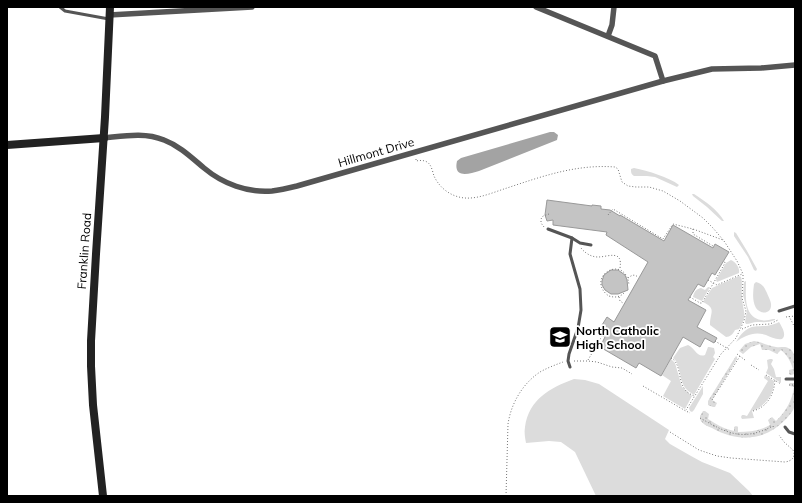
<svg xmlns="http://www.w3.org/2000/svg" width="802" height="503" font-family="Mulish,sans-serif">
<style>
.green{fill:#dcdcdc}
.garden{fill:url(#garden-dots)}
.water{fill:#a3a3a3}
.building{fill:#c4c4c4;stroke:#999}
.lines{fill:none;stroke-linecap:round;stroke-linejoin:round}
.path{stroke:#777;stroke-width:1;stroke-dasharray:1 2;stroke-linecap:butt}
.lane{stroke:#555;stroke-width:3}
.street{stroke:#555;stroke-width:5.5}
.secondary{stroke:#222;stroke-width:8}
.labels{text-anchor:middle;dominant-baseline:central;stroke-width:3.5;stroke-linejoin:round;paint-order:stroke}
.street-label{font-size:12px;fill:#000;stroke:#fff}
.poi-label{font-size:12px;font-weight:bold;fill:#000;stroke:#fff;text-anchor:start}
</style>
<defs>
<pattern id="garden-dots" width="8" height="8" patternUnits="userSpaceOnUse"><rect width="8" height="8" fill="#dcdcdc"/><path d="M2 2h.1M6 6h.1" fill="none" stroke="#bbb" stroke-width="1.8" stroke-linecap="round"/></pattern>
</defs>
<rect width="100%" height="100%" fill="#fff"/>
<g class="green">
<path d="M 634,168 C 648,171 669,177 679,185 L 677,187 L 655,177 L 647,176 L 634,176 C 631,174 631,172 631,169 Z"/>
<path d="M 692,194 L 694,194 C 705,201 718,210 724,221 L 722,221 L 707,207 L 693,196 Z"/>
<polygon points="734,232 736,233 747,251 757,269 756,271 754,270 748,257 734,236"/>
<path d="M 731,260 C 736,262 740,268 739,273 L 717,282 L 716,280 L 726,263 Z"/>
<path d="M 739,276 L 741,277 C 743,283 741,290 742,296 C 742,311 749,314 739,329 L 735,330 C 733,334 730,337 726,337 L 710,325 C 710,312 717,309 703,302 L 712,288 Z"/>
<path d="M 746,281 C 746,295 743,316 761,320 C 765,321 769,320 773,319 L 775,319 L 775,320 C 768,323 763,322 757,322 C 753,322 750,324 746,324 L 745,322 L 747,310 L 743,295 L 744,282 Z"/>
<path d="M 756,282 C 763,284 764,287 767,293 C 768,296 771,301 771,304 C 772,314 761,315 756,308 C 752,301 753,292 754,284 Z"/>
<path d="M 708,287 L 710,287 L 702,301 L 693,297 C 694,292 696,289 701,288 L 705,290 Z"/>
<path d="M 779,322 C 782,327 787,335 782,339 C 776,340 771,337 766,335 C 755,331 745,335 736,342 C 751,317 760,332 779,322 Z"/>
<path d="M 688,345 C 695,348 697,358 705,355 L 708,347 L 709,347 L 714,348 L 715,353 L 713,357 L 715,359 L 694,395 C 690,392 686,390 684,386 C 679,378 681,364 673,358 L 680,348 Z"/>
<polygon points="671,359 675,363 682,387 692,396 685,409 663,396 671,381 662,375"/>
<polygon points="770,359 772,359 773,360 771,364 774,369 776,377 781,377 781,383 766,373 768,368 767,360"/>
<path d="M 765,375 L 774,381 C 774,395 765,406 752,411 L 754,418 L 742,419 L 741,417 L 742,415 L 744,415 L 747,416 L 768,381 L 764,378 Z"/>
<path d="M 574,379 L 585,380 L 599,384 L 669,430 L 665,439 L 670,444 L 691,456 L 702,462 L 730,473 L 749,491 L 753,496 L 596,496 L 575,452 L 561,442 L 549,441 L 526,443 C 525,438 524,432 525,427 C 529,399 550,388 574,379 Z"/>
<polygon points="703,386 703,394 694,410 692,412 690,411 689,408"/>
</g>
<g class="garden">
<path d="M 754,341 C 762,342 768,346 776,347 C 780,348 785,346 788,348 C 797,351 795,367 795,374 L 791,375 L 789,374 L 789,370 L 793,369 C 791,362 787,355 781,350 L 777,354 L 769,350 L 762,350 L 760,344 L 751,347 L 743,354 L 739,351 L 745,344 Z"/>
<polygon points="736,356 737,357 737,359 712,400 717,403 715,407 713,407 708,405 708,401"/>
<path d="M 790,383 L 795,383 C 795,390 796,398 795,405 C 794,410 789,416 785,420 C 764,442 737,442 712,428 C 707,426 702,424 700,419 L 700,416 L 703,411 L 705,411 L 709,414 L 708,419 C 716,424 724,429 734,431 L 734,427 L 736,426 L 738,427 L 738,432 C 749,432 760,431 770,425 L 768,420 L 772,417 L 776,421 C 786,411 792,401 794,387 L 790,386 L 789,384 Z"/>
</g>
<path class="water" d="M 550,132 L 554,132 L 558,135 L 557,140 L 479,171 C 469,174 453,179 457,161 L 461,158 Z"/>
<g class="building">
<polygon points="547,200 592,206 592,205 601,206 601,209 610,210 620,216 620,215 664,241 673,225 713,248 715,244 729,252 715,275 712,273 704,287 698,284 688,300 706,310 697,327 717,338 714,343 705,338 700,347 683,337 661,376 639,363 636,368 600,347 605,337 597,333 607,317 614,322 648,262 606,235 607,232 553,225 553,220 547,221 545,215"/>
<polygon points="611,270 618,270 625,275 627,280 628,290 618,294 611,294 605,290 602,285 602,281 604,275"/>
</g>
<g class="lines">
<g class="path">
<path d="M 416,159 L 416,161 C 421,160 427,160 430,165 C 432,168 433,173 434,176 C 440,189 452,197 465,198 C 479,199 494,192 507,188 C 543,176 577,164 615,167 L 618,169 L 622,182 L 628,186 L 636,187 L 649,187 L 663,191 L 680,201 L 703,218 L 713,228 L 724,241 L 737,261 L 743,274 L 743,280 L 742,298 L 746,311 L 744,321 L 736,338 L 721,354 L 686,410"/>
<polyline points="608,215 613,209 663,239 673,224 693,229 723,240"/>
<polyline points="544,227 541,223 541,219 543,216 549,214"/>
<polyline points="693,229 693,234 713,246"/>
<path d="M 581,248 C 585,253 591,257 598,257 C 608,257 623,249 620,268"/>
<path d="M 628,278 C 632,275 634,274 638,277"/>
<polyline points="708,280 717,285 742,274"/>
<path d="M 624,293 C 620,297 615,298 609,296 C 607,295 604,292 603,290 C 592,272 626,256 629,285"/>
<polyline points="619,297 620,301 623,303"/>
<polyline points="690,297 700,303 702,303 725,263 724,260"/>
<polyline points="789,316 795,328"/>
<polyline points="786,317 795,316"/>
<polyline points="742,329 752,325 770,324 778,320"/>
<polyline points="715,341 730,350"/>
<polyline points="737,354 745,360"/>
<path d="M 671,358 C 681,363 678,379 684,388 C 686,392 690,394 694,396"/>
<polyline points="588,360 602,336"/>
<polyline points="574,361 588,361 597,362 612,367 622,368 632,374"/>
<polyline points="751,365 759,370"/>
<polyline points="766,375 781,384"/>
<polyline points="789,385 795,385"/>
<polyline points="643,386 684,410 690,413"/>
<polyline points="712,400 740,356"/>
<path d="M 753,411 C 767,407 774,395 775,380"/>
<path d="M 700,418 C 727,433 742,442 773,426 L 774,429"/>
<path d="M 670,432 L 699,450 L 717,456 L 731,458 L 785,462 C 792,461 796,457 793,450 L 784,442 L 779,435"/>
<path d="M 506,496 L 508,424 C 511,404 522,384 540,372 C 547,368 555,365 563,362"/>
</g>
<g class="lane">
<polyline points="60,7 65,11 109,19"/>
<polyline points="548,229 572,238 580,243 591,245"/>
<polyline points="779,311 795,306"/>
<polyline points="570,367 568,361 569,354 578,328 581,310 580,289 570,254 572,238"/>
<polyline points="786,379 795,379"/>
<polyline points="785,427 789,432 795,434"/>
</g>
<g class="street">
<polyline points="536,7 655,56 663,81 712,69 761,68 795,65"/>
<polyline points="109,15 252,7"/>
<polyline points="608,36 612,25 614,7"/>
<path d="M 104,138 C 124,136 145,132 164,140 C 180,146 192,158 204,168 C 223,184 248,193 272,191 C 281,190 289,188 297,186 L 663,81"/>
</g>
<g class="secondary">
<polyline points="7,145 104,138"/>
<polyline points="103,496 93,405 91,366 91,341 96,254 105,117 110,7"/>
</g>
</g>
<defs>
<g id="school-square" transform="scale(1.15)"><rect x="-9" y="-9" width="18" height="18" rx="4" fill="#000" stroke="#fff"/><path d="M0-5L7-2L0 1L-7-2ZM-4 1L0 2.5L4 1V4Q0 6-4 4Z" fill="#fff"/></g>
</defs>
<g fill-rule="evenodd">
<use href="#school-square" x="560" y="337"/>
</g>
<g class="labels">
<g class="street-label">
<text transform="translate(376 152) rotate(-16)">Hillmont Drive</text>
<text transform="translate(84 251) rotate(-86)">Franklin Road</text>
</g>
<g class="poi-label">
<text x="576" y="330">North Catholic<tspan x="576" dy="14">High School</tspan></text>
</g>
</g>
<rect width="802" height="503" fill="none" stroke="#000000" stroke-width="16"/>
</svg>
